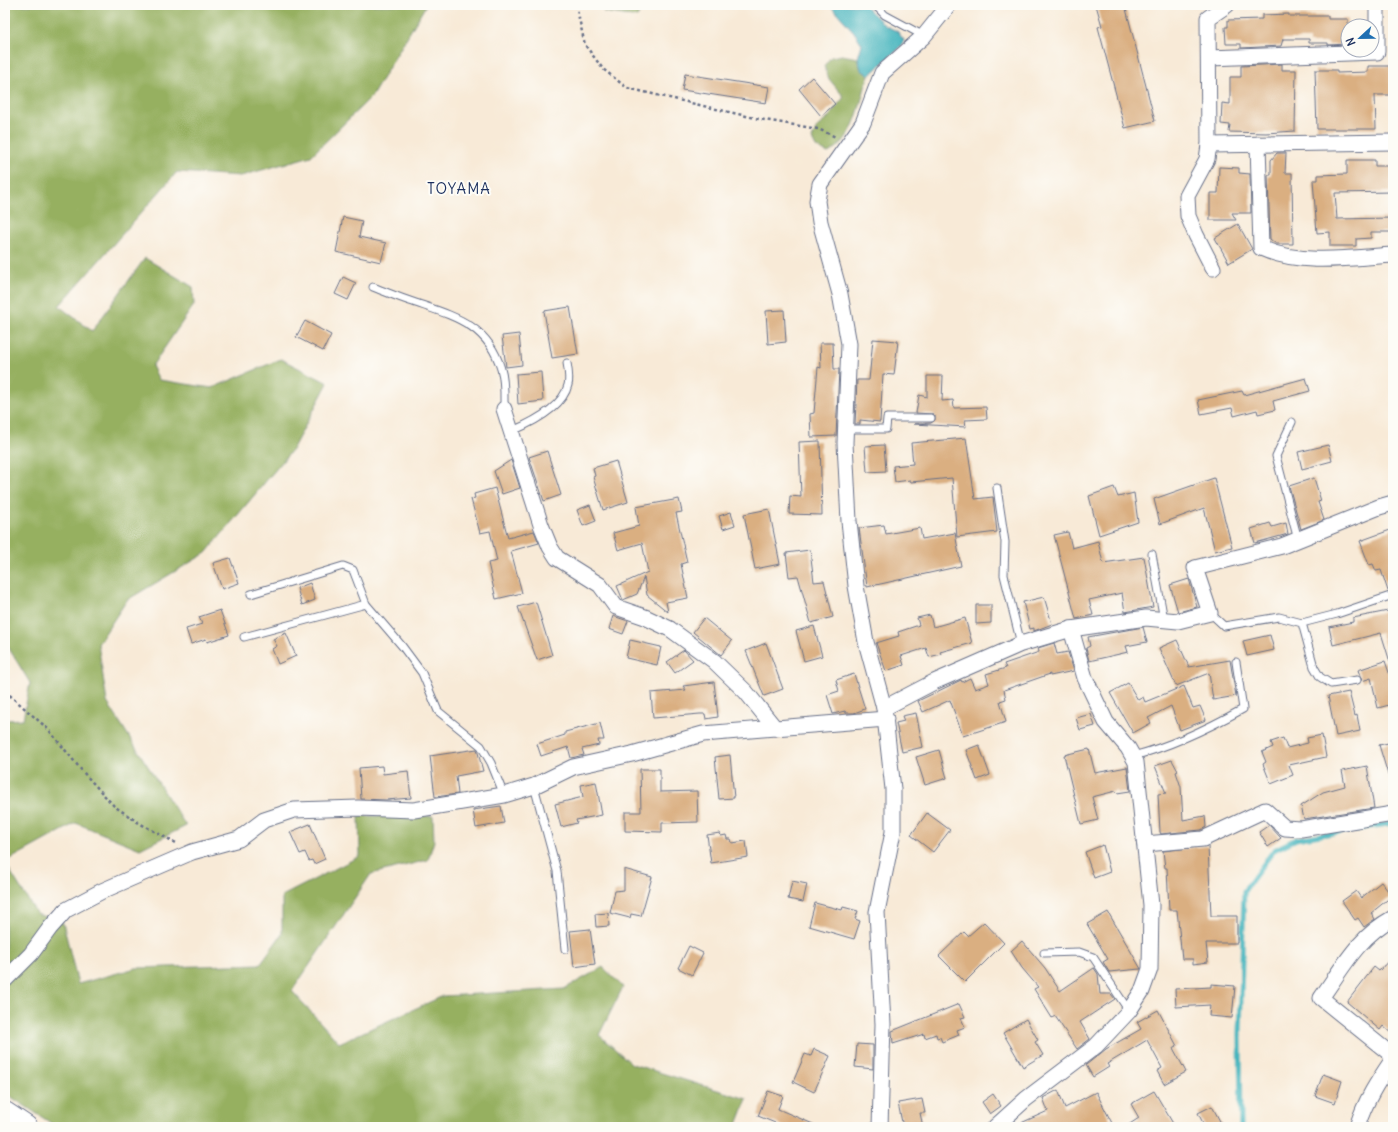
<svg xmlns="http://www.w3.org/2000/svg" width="1398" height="1132" font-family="Delius,sans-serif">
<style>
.forest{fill:#96b061;stroke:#587060}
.water{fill:#46b5be;stroke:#30728e}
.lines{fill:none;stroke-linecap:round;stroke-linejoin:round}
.stream{stroke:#46b5be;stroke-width:5}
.building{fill:#daaf81}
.service-casing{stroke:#687088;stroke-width:9}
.minor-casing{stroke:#687088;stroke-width:17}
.primary-casing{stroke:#687088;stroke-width:24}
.path{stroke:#687088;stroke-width:2.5;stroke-dasharray:3 3;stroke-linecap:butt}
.service{stroke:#fff;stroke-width:7}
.minor{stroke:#fff;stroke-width:15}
.primary{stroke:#fff;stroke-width:22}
.labels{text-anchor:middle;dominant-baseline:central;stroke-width:4;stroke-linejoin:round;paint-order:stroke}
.quarter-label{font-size:15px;letter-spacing:1px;fill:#1b2f5e;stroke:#fdfcf7}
</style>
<rect width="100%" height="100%" fill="#fdfcf7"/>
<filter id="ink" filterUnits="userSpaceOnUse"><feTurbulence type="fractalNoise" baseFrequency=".025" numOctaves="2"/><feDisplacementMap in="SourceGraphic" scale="8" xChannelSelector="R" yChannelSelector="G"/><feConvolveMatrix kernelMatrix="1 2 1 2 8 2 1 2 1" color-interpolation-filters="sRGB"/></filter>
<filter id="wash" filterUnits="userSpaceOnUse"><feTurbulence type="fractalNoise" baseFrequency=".012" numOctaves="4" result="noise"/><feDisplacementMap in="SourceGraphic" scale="16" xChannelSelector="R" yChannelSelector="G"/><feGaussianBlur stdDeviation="0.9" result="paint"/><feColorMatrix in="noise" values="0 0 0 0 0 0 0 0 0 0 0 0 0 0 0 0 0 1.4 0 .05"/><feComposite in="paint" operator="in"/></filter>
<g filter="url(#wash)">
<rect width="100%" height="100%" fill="#f8ead7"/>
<g class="forest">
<polygon points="5,5 426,5 372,96 311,156 241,176 177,172 59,306 92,331 145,258 193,287 194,305 152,366 159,380 212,388 281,359 328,383 292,450 206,553 127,600 98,644 107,702 186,826 140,849 76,823 5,862 5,720 23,719 30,683 5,642"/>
<polygon points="600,5 644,5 637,17 604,12"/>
<path d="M 842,55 L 858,58 L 861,70 L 869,75 C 859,102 857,139 828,153 L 816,147 L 812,139 L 817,127 L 827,119 L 844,97 L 829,79 L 824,66 L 831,57 Z"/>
<polygon points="359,816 433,816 434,841 428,860 371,874 292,991 339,1043 443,996 564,989 603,967 623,987 599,1035 632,1064 747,1099 736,1127 57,1127 5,1093 5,863 37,914 63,923 78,984 136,968 260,964 282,934 282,896 360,856"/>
</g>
<polygon class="water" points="830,5 864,5 886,26 897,31 904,40 901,47 869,75 861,70 858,58 862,44 854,32"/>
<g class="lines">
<polyline class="stream" points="1241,1127 1240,1034 1244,891 1274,850 1296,839 1393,823"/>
</g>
<g id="blocks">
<g class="building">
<polygon points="1096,5 1125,5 1155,121 1125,128 1098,27 1102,26"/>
<polygon points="1289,14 1289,16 1328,16 1328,19 1348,19 1348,44 1328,45 1328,43 1309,43 1309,39 1283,39 1281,46 1241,48 1241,44 1226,44 1225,27 1228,27 1228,20 1262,19 1262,15"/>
<polygon points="1282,64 1282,70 1296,70 1295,131 1266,133 1229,132 1230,125 1221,124 1222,103 1230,104 1230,77 1241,77 1241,66"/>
<polygon points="1368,66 1393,66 1393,95 1375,95 1376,129 1317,129 1315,70 1337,70 1337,73 1368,72"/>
<polygon points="685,74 769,87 766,103 682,90"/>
<polygon points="812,77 835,104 821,116 799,89"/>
<polygon points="1277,153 1286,153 1285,173 1292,173 1293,244 1276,244 1270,239 1268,175 1271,175 1271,160"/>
<polygon points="1347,160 1375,160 1375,166 1393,166 1393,192 1335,193 1337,219 1393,218 1393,232 1371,232 1371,238 1356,239 1356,246 1330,246 1330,232 1317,233 1313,180 1318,180 1318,175 1347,174"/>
<polygon points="1219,167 1239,168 1239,173 1250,174 1251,213 1232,213 1236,220 1210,220 1210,193 1218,193"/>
<polygon points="343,217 362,221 359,237 386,243 381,262 336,252"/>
<polygon points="1238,224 1252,249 1229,263 1215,238"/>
<polygon points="343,277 356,283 348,300 335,294"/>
<polygon points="570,307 578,354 552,358 544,311"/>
<polygon points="784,310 786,342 768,344 766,311"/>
<polygon points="305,321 331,335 323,351 296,337"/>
<polygon points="519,334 522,365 506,367 502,336"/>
<polygon points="873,339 898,341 894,375 883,374 880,422 860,420 860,424 855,424 857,380 869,380"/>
<polygon points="820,343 833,343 834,369 839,369 836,436 811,437 810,414 814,413 818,367 821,368"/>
<polygon points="541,372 543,401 518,404 516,374"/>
<polygon points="927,376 943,376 942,401 953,400 954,408 986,407 987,419 965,420 966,427 914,424 931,423 935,420 935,416 933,414 916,413 919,395 927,397"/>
<polygon points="1306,378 1310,391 1273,401 1275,410 1258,414 1257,410 1234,416 1232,408 1201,414 1198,400 1242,391 1244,395"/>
<polygon points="966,438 975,499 993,497 997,532 957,537 952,478 911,482 910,480 895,482 893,466 913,464 911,443"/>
<polygon points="820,441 822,515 789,514 790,496 801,497 799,442"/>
<polygon points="884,445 886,471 867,472 865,446"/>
<polygon points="1328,445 1332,461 1302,469 1298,452"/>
<polygon points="547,451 561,495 544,501 529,457"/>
<polygon points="511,460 520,488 502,494 494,471"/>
<polygon points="616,461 628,502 603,510 593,477 595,476 593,468"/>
<polygon points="1214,478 1232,547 1215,551 1204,508 1160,524 1154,499"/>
<polygon points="1314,478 1321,501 1318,502 1324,520 1301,529 1289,486"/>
<polygon points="1114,487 1118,497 1134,493 1138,522 1099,535 1089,496"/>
<polygon points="495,488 508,538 534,531 539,543 511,551 522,593 496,599 488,563 497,561 490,531 480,533 471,499 475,498 474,494"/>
<polygon points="679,499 682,512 676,513 687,562 681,564 688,598 666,602 668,612 647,595 644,577 637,594 623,600 617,586 648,572 642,543 618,550 613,533 639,526 636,507"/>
<polygon points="590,505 596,521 583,526 577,510"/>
<polygon points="769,509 780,564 755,569 744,514"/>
<polygon points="731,512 735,525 723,529 719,516"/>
<polygon points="1270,523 1272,527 1286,523 1288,534 1255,543 1251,529"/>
<polygon points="884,525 886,534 920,528 922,539 955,533 961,566 867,587 859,528"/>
<polygon points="1393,529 1393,590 1388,591 1381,570 1376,571 1373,564 1369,565 1360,541"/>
<polygon points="1068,532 1072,548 1098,541 1103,563 1144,557 1153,607 1125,612 1122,593 1089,600 1093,615 1076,619 1054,535"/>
<polygon points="810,550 814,582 824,581 833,617 811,623 798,576 789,577 786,553"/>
<polygon points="230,558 239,583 222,589 213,563"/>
<polygon points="1189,579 1197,607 1178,612 1170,585"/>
<polygon points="310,583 315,600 302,605 297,588"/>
<polygon points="1044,597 1052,624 1034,631 1034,628 1030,629 1023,602"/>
<polygon points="536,602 552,655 537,660 518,607"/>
<polygon points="976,605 991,605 991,623 976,624"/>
<polygon points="220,610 229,635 207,642 206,639 191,644 186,629 202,624 199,617"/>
<polygon points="1393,610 1393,662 1390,662 1381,633 1333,645 1329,627 1353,622 1353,618"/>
<polygon points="930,615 933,627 965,618 972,643 940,652 941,654 929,657 926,648 901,656 904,665 886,671 876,643 899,636 898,632 919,625 917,618"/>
<polygon points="613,616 628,621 623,634 609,629"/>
<polygon points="704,618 732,641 721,655 693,632"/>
<polygon points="814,626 822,656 804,661 796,631"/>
<polygon points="1143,627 1147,642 1126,646 1128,652 1089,661 1086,648 1090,646 1088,637"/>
<polygon points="286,633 296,656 278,664 272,649 277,646 273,639"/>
<polygon points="1270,635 1274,650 1247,656 1243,641"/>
<polygon points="630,640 661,647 657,665 626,658"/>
<polygon points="1177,640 1189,667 1230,660 1236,696 1213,700 1209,673 1176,686 1159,648"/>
<polygon points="766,643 783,689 764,696 746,651"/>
<polygon points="1054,643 1057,654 1068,652 1074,671 1050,676 1050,674 1004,690 1006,699 1000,701 1006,722 963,736 950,700 923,712 918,701 961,680 962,682 970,678 975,689 989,684 986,674 1006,668 1004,664 1039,652 1038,648"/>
<polygon points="684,650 693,660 675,673 667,662"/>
<polygon points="1385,661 1393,684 1393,704 1378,708 1371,678 1362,681 1358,670"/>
<polygon points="854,674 865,709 854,713 846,713 845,711 833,714 827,695 839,691 836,680"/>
<polygon points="714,682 718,717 706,719 705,714 700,714 653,718 651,693 686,690 683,686"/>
<polygon points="1128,683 1138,700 1143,697 1145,702 1184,686 1193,708 1200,706 1206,720 1180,730 1171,706 1148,718 1151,723 1133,733 1110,693"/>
<polygon points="1349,692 1355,716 1357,715 1360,731 1336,736 1328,696"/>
<polygon points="916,713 923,747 902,752 896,723 904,721 902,716"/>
<polygon points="1091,714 1095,726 1080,730 1076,718"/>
<polygon points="600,723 604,740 598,740 599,745 582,749 584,755 571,758 568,747 541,756 537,744 565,735 565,732"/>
<polygon points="1322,735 1326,757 1289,765 1293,775 1271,784 1263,764 1266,762 1262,752 1273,747 1271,742 1283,738 1287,748 1308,743 1307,738"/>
<polygon points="1393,742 1393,780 1390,781 1379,745"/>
<polygon points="979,745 990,775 977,780 966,750"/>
<polygon points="477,749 483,771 456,776 458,794 435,797 430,756"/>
<polygon points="1089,749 1095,773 1127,767 1130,791 1117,793 1116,791 1092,797 1098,820 1081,824 1064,755"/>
<polygon points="939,750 947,778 925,785 916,757"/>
<polygon points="730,755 734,798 719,799 715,757"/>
<polygon points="1172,760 1178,771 1176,772 1181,787 1183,820 1205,816 1206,827 1201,830 1161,834 1160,832 1158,794 1166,793 1155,766"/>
<polygon points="382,766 383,774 408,771 411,798 386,800 361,799 359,768"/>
<polygon points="1367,766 1374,808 1304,819 1301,806 1323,792 1345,786 1342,771"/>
<polygon points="640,769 660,769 660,792 697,791 698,822 662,823 662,832 625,831 625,812 641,812"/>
<polygon points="596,782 602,815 576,820 577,823 561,827 555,804 583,797 581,785"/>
<polygon points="501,806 504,823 476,828 473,810"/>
<polygon points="927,813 950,830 933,852 911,835"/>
<polygon points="310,824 325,859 314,864 312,860 309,861 305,852 300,854 290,832"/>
<polygon points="1269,825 1281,838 1268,847 1259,832"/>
<polygon points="720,833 721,836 726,835 727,839 731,839 732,843 746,841 748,857 711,863 707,835"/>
<polygon points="1103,845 1110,872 1094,878 1085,852"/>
<polygon points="1208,846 1211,916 1237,916 1237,943 1206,943 1208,962 1193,964 1193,959 1182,959 1177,910 1169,910 1167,868 1165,868 1163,851"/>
<polygon points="624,869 652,877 641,916 631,914 630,918 610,913 615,891 624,890"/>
<polygon points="792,881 807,884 803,902 788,899"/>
<polygon points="1381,882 1392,896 1371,913 1375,919 1364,927 1358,918 1355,920 1342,901 1356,891 1361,898"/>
<polygon points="815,903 842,910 843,907 858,911 855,919 860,921 854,939 809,926"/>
<polygon points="1108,912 1141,969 1140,969 1109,972 1103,962 1108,959 1087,924"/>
<polygon points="608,913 609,926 596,927 595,914"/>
<polygon points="984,922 1004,943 965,982 939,956 964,932 968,936"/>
<polygon points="590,929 595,964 574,967 570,931"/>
<polygon points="1022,941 1045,968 1060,991 1094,968 1098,974 1100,994 1111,994 1115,999 1080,1022 1090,1039 1077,1049 1055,1016 1052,1018 1034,989 1038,987 1022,968 1011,951"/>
<polygon points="689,946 703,953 692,975 678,968"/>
<polygon points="1393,956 1393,1035 1383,1026 1380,1030 1347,1002 1374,967 1379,971"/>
<polygon points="1211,984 1235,986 1232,1018 1209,1016 1210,1005 1176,1007 1175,989 1211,987"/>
<polygon points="959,1004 965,1017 961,1018 965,1027 957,1030 959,1035 942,1042 940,1037 937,1038 936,1034 925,1038 924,1034 893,1044 892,1031"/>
<polygon points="1158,1010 1177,1046 1173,1048 1186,1072 1164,1084 1157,1071 1162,1068 1147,1040 1107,1064 1109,1067 1093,1077 1086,1065 1106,1049 1141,1029 1137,1022"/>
<polygon points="1026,1019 1038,1040 1035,1042 1043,1055 1023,1067 1003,1033"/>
<polygon points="857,1044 873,1045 873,1069 855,1067"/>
<polygon points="814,1049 830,1056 814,1092 793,1082 805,1054 811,1056"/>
<polygon points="1323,1074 1342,1081 1335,1103 1315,1096"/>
<polygon points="1058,1090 1065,1108 1096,1092 1114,1127 1012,1127 1048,1111 1043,1098"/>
<polygon points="768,1091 783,1096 778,1109 820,1127 785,1127 758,1116"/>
<polygon points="1154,1091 1175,1127 1125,1127 1139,1118 1131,1104"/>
<polygon points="993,1094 1001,1106 990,1114 982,1102"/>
<polygon points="922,1099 925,1113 920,1113 923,1127 903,1127 898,1103"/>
<polygon points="1212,1106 1223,1127 1205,1127 1198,1113"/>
</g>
</g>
</g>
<g filter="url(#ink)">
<use href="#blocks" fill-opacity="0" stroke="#687088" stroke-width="1"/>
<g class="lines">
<g class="service-casing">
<g id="service">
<polyline points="875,5 885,15 924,36"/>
<path d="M 373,287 C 386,292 400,298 413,302 C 453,316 488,324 501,369 C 505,381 504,396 504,409"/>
<polyline points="1292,422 1276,456 1298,540"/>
<polyline points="845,429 886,429 887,418 931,418"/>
<path d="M 512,431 C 531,423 563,407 568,385 C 570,379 568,369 567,363"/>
<polyline points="997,488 1005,542 1004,575 1021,644"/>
<polyline points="1152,554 1164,620"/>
<polyline points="251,594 343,566 353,570 366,604 402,646 422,673 438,711 481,746 491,763 504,795"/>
<polyline points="1210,613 1224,626 1279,617 1302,623 1314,667 1320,677 1331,684 1357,680"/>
<polyline points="1302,623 1337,614 1393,595"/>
<polyline points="244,637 366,604"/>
<path d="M 1133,756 C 1172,746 1207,729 1243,709 L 1236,662"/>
<polyline points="534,786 557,871 565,949"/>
<polyline points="1044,953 1079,952 1093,957 1129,1011"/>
</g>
</g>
<g class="minor-casing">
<g id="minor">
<polyline points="1227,5 1208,18 1209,145 1393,142"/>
<polyline points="1209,58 1377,52 1377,5"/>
<path d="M 1258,144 L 1261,248 C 1300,266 1350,258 1393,255"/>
<polyline points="1209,145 1207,159 1187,196 1188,216 1196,235 1213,268"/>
<polyline points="504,409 541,525 550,547 557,558 600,585 616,607 645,617 670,629 714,661 746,692 775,728"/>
<polyline points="884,708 934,682 1021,644 1071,629 1146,618 1178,621 1210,613 1195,568 1282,546 1379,507 1393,503"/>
<polyline points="1145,844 1203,839 1265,810 1285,828 1301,829 1393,814"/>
<path d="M 1393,918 C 1358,937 1343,967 1321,998 L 1393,1056"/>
<polyline points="5,980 31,954 50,928 66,910 102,891 148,871 192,852 239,839 264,820 294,810 358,808 414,810 504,795 534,786 573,767 632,754 703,734 886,719"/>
<polyline points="880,1127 883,1024 877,912 893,832 893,789 884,708 866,642 856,586 849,521 845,443 849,344 840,294 820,222 817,201 820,184 863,123 882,73 924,36 949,5"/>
<polyline points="995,1127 1026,1099 1096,1046 1129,1011 1142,991 1150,969 1151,905 1136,762 1128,748 1106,722 1085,678 1071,629"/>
<path d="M 1357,1127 C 1365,1101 1378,1081 1393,1059"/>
</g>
</g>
<g class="primary-casing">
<polyline id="primary" points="5,1113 26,1127"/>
</g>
<g class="path">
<polyline points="576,5 585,45 603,69 627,88 759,119 818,129 836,137"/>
<polyline points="5,691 48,729 83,772 114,806 139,823 176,843"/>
</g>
<use href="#service" class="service"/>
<use href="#minor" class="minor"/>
<use href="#primary" class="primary"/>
</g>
</g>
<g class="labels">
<g class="quarter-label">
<text x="459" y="188">TOYAMA</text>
</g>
</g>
<rect width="1398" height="1132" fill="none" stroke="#fdfcf7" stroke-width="20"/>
<g transform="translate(1360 38) rotate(248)"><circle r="19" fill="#fdfcf7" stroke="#a3aaba"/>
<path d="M0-3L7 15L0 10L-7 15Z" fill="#1f6fb2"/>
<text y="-6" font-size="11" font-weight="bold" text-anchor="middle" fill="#1b2f5e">N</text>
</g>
</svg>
